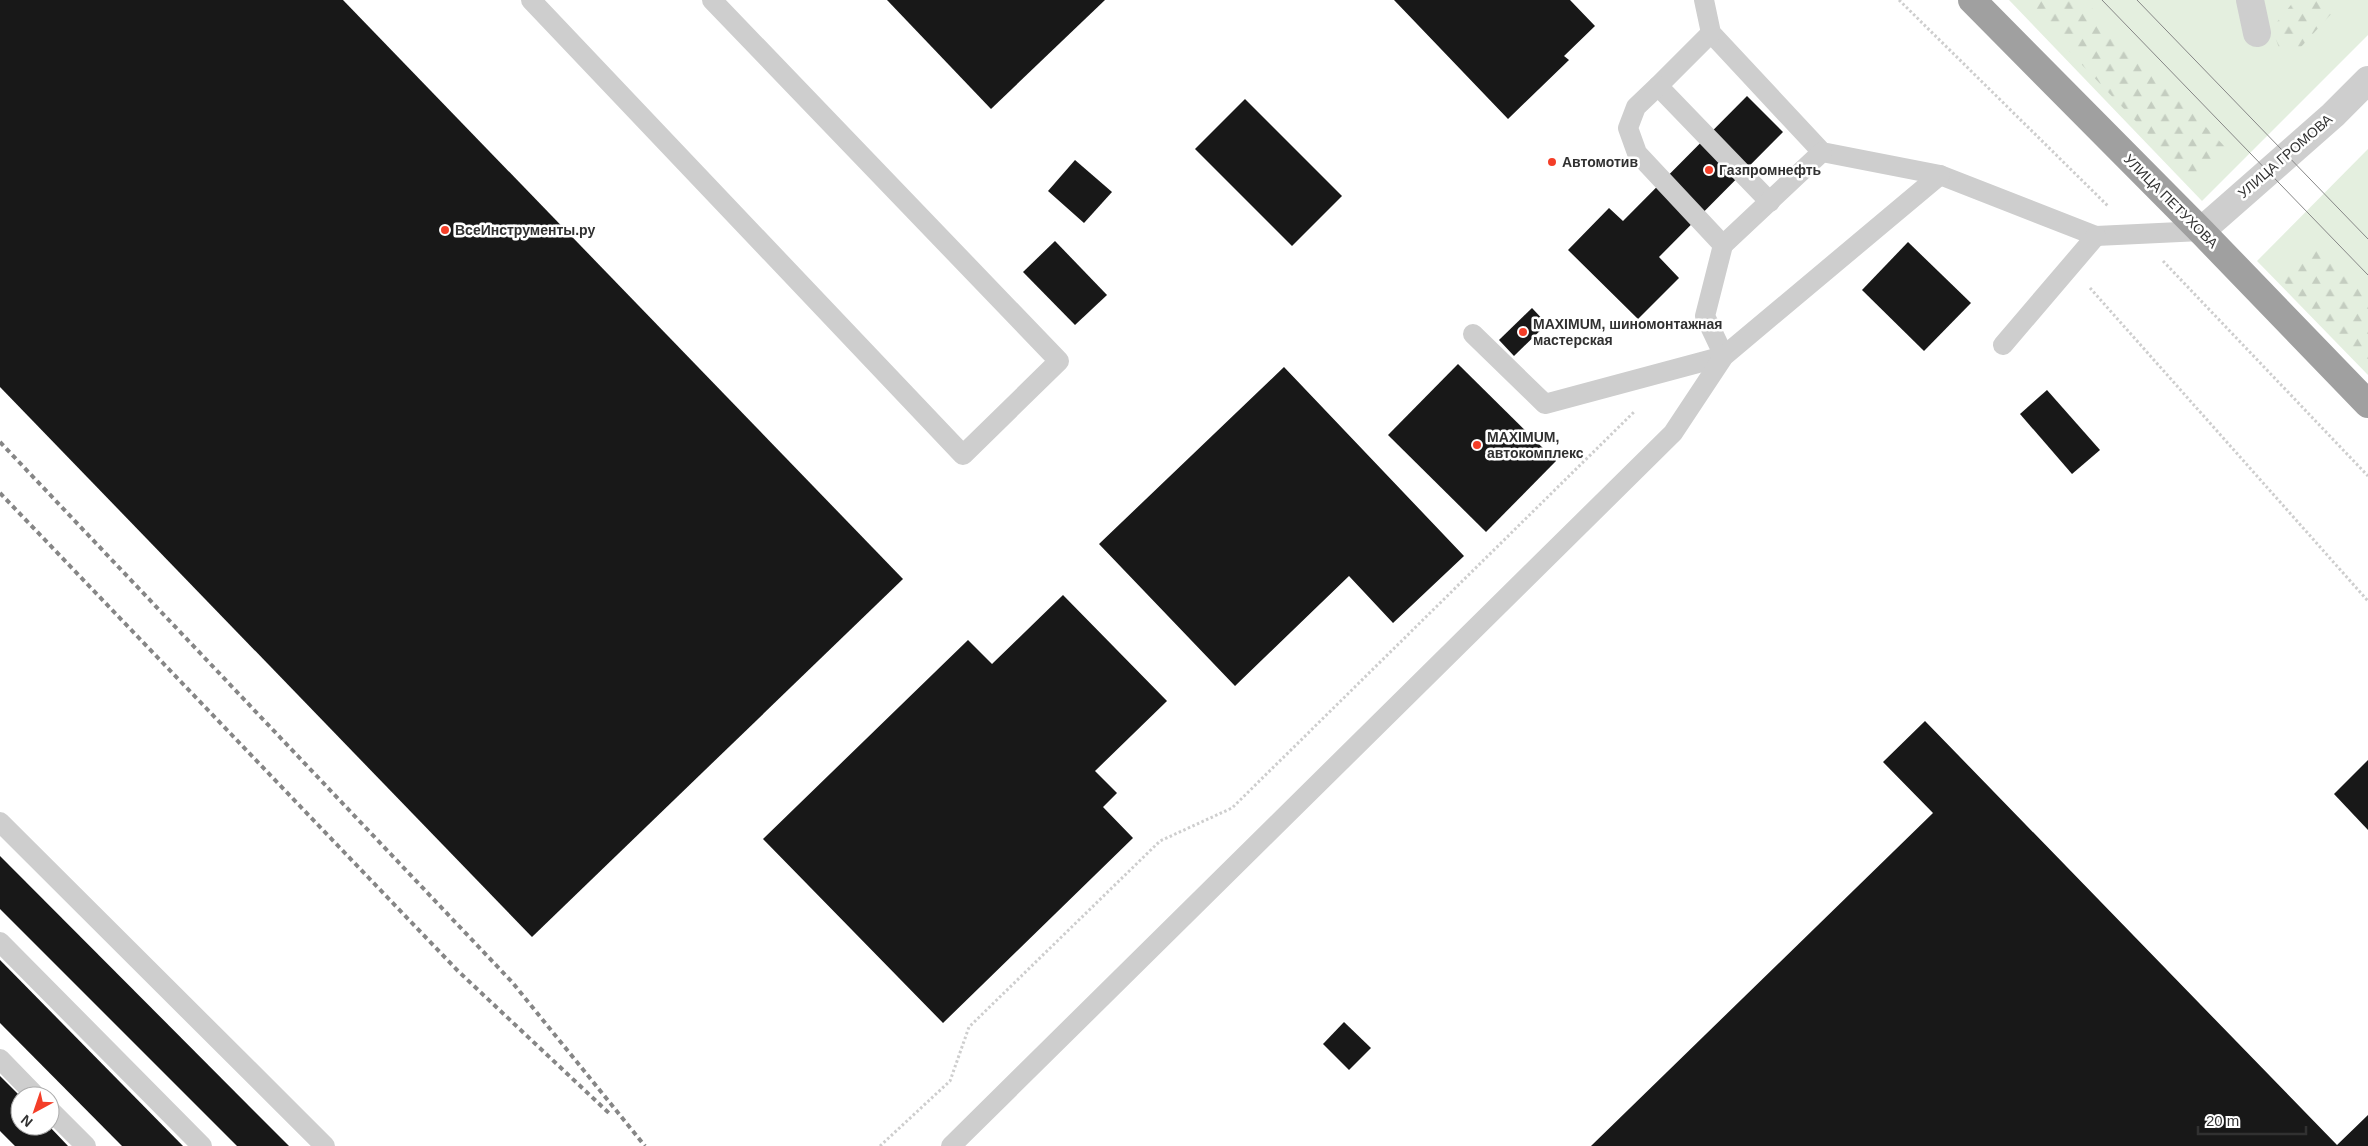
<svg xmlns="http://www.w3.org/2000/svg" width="2368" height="1146" font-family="Arial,sans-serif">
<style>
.green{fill:#e4efdf}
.forest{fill:url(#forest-firs)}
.building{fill:#181818}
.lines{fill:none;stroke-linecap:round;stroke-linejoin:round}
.path{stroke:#cecece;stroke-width:3;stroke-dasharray:2.5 2.5;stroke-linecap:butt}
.service{stroke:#cecece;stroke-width:20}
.pedestrian{stroke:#cecece;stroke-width:28}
.minor{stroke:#cecece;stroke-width:28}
.trunk{stroke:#a0a0a0;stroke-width:28}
.tram{stroke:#868686;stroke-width:1}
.rail{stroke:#868686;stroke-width:4;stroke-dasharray:5 4;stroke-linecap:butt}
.poi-dot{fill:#f43e28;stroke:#fff;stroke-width:2}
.labels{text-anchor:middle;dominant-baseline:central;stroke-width:5;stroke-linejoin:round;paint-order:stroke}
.street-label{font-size:14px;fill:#313131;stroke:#fff}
.poi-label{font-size:14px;font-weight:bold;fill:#313131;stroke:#fff;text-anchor:start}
</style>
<defs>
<pattern id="forest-firs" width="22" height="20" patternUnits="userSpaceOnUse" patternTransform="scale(1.25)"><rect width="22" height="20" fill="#e4efdf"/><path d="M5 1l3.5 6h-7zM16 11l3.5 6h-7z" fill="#c4cdc0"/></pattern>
</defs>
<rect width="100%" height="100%" fill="#fff"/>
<g class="green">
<polygon points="2009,0 2368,0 2368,35 2202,201"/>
<polygon points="2368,149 2368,375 2257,261"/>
</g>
<g class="forest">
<polygon points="2020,0 2084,0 2229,151 2191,179"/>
<polygon points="2295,0 2344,0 2300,48 2280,51 2272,28"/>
<polygon points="2316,241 2368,295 2368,368 2277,275"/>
</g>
<g class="building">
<polygon points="0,0 343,0 903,579 532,937 0,387"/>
<polygon points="887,0 1105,0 991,109"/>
<polygon points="1394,0 1570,0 1595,26 1564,56 1569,60 1508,119"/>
<polygon points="1747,96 1783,132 1659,257 1679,278 1638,319 1568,250 1609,208 1623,221"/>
<polygon points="1245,99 1342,196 1292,246 1195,149"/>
<polygon points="1075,160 1112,192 1084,223 1048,191"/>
<polygon points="1055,241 1107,295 1075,325 1023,272"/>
<polygon points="1908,242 1971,303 1924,351 1862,290"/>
<polygon points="1532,308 1547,324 1514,356 1499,340"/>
<polygon points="1458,364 1556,461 1486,532 1388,435"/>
<polygon points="1284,367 1464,556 1393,623 1349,576 1235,686 1099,544"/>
<polygon points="2047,390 2100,450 2072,474 2020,414"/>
<polygon points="1063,595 1167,701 1095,771 1117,793 1103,807 1133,838 943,1023 763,839 968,640 992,664"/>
<polygon points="1925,721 2337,1145 2368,1115 2368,1146 1591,1146 1933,813 1883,762"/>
<polygon points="2368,760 2368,830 2334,794"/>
<polygon points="0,856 289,1146 237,1146 0,909"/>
<polygon points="0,960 183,1146 122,1146 0,1023"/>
<polygon points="1344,1022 1371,1048 1349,1070 1323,1044"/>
<polygon points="0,1076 20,1096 20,1126 49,1126 68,1146 15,1146 0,1131"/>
</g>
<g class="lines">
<g class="path">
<polyline points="1899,0 2109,207"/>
<polyline points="2163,261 2368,476"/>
<polyline points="2090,288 2368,601"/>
<polyline points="880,1146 950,1081 969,1027 1160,841 1232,808 1635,411"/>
</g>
<g class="service">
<polyline points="531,0 963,455 1059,361 712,0"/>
<polyline points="1704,0 1711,33 1822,152 1940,175 2096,236 2201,231"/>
<polyline points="1711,33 1658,86 1770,202"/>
<polyline points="1723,245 1822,152"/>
<polyline points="1473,334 1545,404 1724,356 1705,316 1723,245 1637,153 1628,128 1636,107 1658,86"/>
<polyline points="2003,345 2096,236"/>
<polyline points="0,822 325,1146"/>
<polyline points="0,942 202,1146"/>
<polyline points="0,1059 36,1096"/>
<polyline points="50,1110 86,1146"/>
<polyline points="951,1146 1673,433 1724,356 1940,175"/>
</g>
<polyline class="pedestrian" points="2250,0 2257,33"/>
<polyline class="minor" points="2201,231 2333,115 2368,80"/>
<polyline class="trunk" points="1972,0 2201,231 2368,404"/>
<g class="tram">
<polyline points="2102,0 2368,275"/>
<polyline points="2137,0 2368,239"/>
</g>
<g class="rail">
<polyline points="0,442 512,982 645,1146"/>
<polyline points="0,493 458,971 611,1115"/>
</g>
</g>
<g class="poi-dot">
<circle cx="1552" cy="162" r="5"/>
<circle cx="1709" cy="170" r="5"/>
<circle cx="445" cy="230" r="5"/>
<circle cx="1523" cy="332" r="5"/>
<circle cx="1477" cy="445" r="5"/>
</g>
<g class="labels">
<g class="street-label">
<text transform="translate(2285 156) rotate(-41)">УЛИЦА ГРОМОВА</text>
<text transform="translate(2171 201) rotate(45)">УЛИЦА ПЕТУХОВА</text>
</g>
<g class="poi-label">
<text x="1562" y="162">Автомотив</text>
<text x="1719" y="170">Газпромнефть</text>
<text x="455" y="230">ВсеИнструменты.ру</text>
<text x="1533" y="324">MAXIMUM, шиномонтажная<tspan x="1533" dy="16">мастерская</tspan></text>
<text x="1487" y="437">MAXIMUM,<tspan x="1487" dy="16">автокомплекс</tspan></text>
</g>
</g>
<g transform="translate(35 1111) rotate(220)"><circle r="24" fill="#ffffff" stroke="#adadad"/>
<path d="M0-4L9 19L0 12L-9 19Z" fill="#f43e28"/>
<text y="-8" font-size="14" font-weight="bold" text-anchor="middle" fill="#313131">N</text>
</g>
<path d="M2198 1126v8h108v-8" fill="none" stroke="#313131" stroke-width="2.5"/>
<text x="2206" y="1126" font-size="15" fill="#313131" stroke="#ffffff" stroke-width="4" paint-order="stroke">20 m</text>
</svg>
